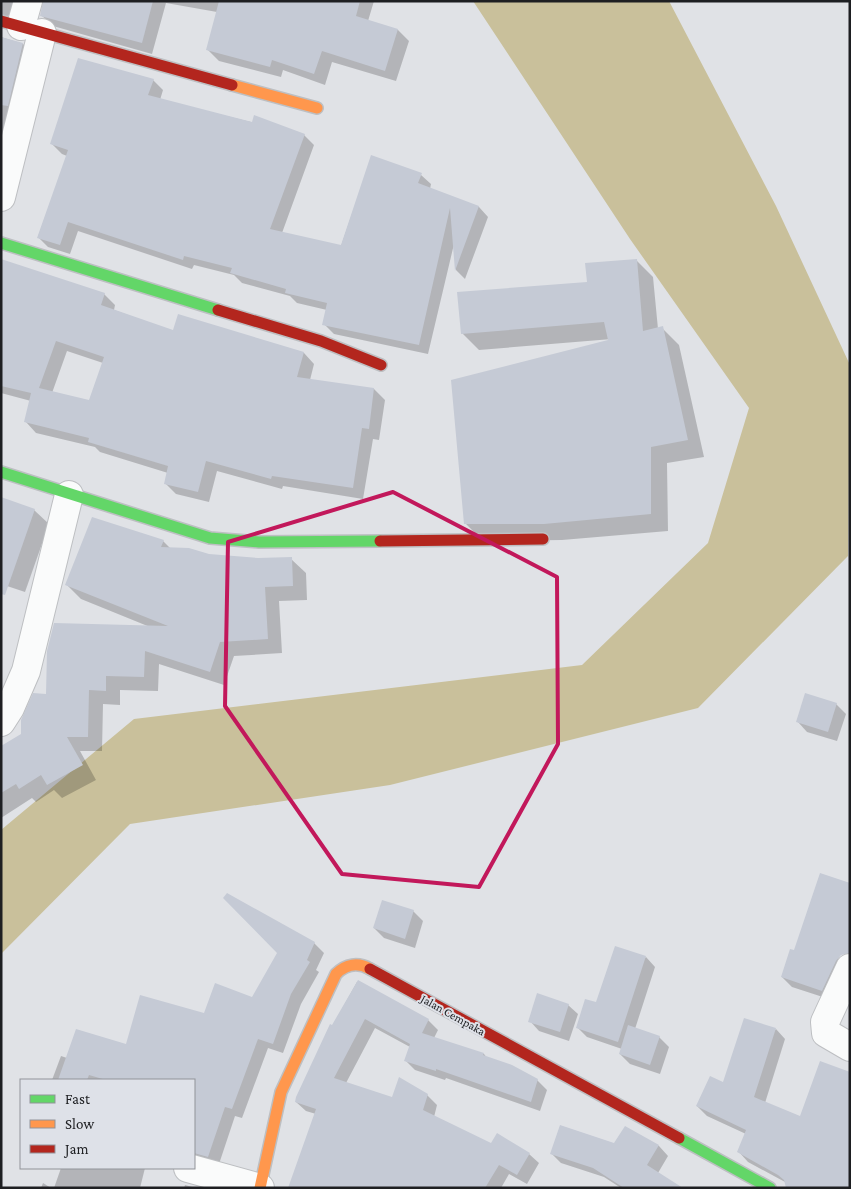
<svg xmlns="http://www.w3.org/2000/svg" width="851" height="1189" font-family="'Crimson Pro',serif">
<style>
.water{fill:#c9c09b}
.shadow{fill:#0003;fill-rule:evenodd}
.building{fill:#c5cad5;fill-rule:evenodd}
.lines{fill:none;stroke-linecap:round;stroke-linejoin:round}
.street-casing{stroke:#bdbfc2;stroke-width:30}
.fast-casing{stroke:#bdbfc2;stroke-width:14}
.slow-casing{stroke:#bdbfc2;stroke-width:14}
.jam-casing{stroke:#bdbfc2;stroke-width:14}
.street{stroke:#fafbfb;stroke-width:28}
.fast{stroke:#63d668;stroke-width:11}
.slow{stroke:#ff974d;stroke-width:11}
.jam{stroke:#b3261e;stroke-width:11}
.marked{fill:none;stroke:#c2185b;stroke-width:4;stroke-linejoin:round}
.labels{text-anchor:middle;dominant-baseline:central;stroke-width:4;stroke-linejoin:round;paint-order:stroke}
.street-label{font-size:12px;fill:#1e1f22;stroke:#dee1e8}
</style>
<rect width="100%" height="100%" fill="#e0e2e6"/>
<polygon class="water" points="473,1 669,1 776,206 850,365 848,556 698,708 390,785 130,824 1,954 1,830 134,719 582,665 708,543 749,408 630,239"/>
<g class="shadow">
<polygon points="1,1 28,1 1,21"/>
<polygon points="44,1 374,1 368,21 398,30 409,41 396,81 332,62 325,85 283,70 281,77 219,61 208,50 217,12 166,3 152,54 53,26 41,15"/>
<polygon points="1,37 23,44 34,55 1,181"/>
<polygon points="153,80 163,90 160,100 304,135 314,145 282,233 341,246 372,156 421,175 431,184 430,189 479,207 488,217 465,279 456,270 454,244 428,354 334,334 324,324 327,310 297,303 290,296 242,283 234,275 194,265 192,269 78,231 70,254 48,247 38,237 67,156 62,154 52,144"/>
<polygon points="636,260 653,277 658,329 662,328 679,345 704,457 667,463 668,531 562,540 483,541 466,524 612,339 479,350 462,333 588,283"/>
<path d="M 1,261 L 104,294 L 115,305 L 114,310 L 174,332 L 304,353 L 314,364 L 310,380 L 374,389 L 385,400 L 379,440 L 373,439 L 363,499 L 283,486 L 282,489 L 217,471 L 209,502 L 176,494 L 165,483 L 168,473 L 100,452 L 95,447 L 36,433 L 26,422 L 31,401 L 1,393 ZM 67,351 L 103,363 L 89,402 L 52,393 Z"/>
<polygon points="34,510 49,524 25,592 1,584"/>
<polygon points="163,541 171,549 208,555 258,559 291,559 306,573 307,600 279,601 282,653 234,656 224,685 159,664 158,691 120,690 120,705 103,704 102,751 80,751 96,780 62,798 54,790 36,802 32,798 1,818 1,753 22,775 47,695 150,627 81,599 67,585"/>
<polygon points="836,704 846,714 837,741 807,732 798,722"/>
<polygon points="413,911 423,921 415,948 384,938 374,928"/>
<polygon points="850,926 836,965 832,1000 792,987 782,977 795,952"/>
<polygon points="314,943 324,953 316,970 319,972 301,1004 283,1053 268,1048 242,1118 235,1116 218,1167 194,1162 194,1080 52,1080 61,1056 67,1058 127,1046 253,998"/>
<polygon points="646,957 655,967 635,1029 659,1037 669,1047 660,1074 630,1064 620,1054 622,1049 587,1037 578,1028 597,1004"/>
<polygon points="357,982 428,1020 438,1030 434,1038 484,1054 487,1058 537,1080 547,1090 540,1111 446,1078 445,1080 415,1070 406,1061 410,1047 375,1028 346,1083 393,1099 427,1095 437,1105 434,1117 492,1145 529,1154 539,1163 527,1184 509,1174 501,1188 338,1188 316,1114 306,1111 296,1102 332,1027"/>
<polygon points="568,1005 578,1014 569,1041 539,1031 530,1021"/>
<polygon points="776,1029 785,1039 765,1103 801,1117 785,1182 748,1162 739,1152 746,1134 707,1116 697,1106 724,1084"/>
<polygon points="625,1128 659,1146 668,1156 658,1173 681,1188 621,1188 604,1177 561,1163 552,1154 615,1144"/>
<polygon points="61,1168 145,1168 140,1188 54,1188"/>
<polygon points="43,1183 51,1188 41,1188"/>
<polygon points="185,1185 196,1188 184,1188"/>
</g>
<g class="building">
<polygon points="43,1 153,1 142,43 40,16"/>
<polygon points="219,1 360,1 356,16 398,29 385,71 322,51 314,74 272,60 270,67 206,50"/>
<polygon points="1,37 23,43 8,106 1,105"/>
<polygon points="78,58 154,79 148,95 252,122 254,115 305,134 270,229 341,245 371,155 422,173 418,183 479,206 455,271 450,208 419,345 322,325 327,303 285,293 286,289 230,273 232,268 184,256 183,260 68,222 60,245 37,238 68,150 50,144"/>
<path d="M 1,259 L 105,293 L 101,305 L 173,330 L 178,314 L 304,352 L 297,377 L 374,388 L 369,429 L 362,428 L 353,488 L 272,476 L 271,479 L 206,461 L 198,492 L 164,484 L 168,466 L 88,442 L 89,438 L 24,422 L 31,393 L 1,386 ZM 56,341 L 104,357 L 89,400 L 39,388 Z"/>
<polygon points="637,259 643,331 663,326 688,440 651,447 651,514 544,524 464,524 451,380 608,340 604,322 461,334 457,292 587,282 585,263"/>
<polygon points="1,497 35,509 5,595 1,594"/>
<polygon points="92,517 164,540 161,547 189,548 209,554 258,558 292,557 293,586 265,587 268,639 220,642 210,672 145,651 144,677 106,676 106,691 89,690 88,737 67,737 83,765 47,785 41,775 19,789 16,784 1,793 1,746 21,734 21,720 33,693 46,694 47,651 54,623 168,626 65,585"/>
<polygon points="805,693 837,703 828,732 796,722"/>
<polygon points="820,873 850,883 850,953 841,955 836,961 822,991 781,977 790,949 794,950"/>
<polygon points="227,893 315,942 307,960 310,962 291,994 273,1044 258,1039 232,1109 225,1107 208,1157 194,1153 194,1080 106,1080 89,1075 87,1080 58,1080 76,1029 126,1044 140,995 204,1013 215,983 252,997 277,953 223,898"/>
<polygon points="382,900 414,910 405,939 373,928"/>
<polygon points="615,946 646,956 618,1042 576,1028 585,999 596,1002"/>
<polygon points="358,980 429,1019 422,1033 484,1053 483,1055 512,1065 538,1079 531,1102 436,1069 436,1071 404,1061 410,1044 365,1019 334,1078 392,1097 399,1077 428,1094 423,1110 491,1143 497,1133 530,1153 517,1175 499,1165 485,1188 288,1188 316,1109 295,1102 296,1097 330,1024 332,1025"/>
<polygon points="537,993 569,1004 560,1032 528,1022"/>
<polygon points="744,1018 776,1028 754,1097 800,1116 820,1061 850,1072 850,1188 786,1188 784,1180 778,1175 737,1152 746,1130 696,1106 710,1076 723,1082"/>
<polygon points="628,1025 660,1036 650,1065 619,1054"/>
<polygon points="560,1125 614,1143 625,1126 659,1145 647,1165 683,1188 624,1188 593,1168 550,1154"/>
</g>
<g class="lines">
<g class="street-casing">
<g id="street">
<polyline points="21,26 28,1"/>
<polyline points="1,197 42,33"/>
<polyline points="1,722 10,708 26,671 69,495"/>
<polyline points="850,968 825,1022 826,1033 850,1047"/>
<polyline points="188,1168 260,1188"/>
</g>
</g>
<g class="fast-casing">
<g id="fast">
<polyline points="1,243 218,310"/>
<polyline points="1,472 210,538 259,542 380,541"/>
<polyline points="679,1138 770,1188"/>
</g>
</g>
<g class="slow-casing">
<g id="slow">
<polyline points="232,85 317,108"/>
<path d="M 260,1188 L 281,1092 L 336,974 C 346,964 358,962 370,969"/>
</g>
</g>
<g class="jam-casing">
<g id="jam">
<polyline points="1,21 232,85"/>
<polyline points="218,310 321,341 381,365"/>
<polyline points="380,541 543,539"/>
<polyline points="370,969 679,1138"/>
</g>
</g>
<use href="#street" class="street"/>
<use href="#fast" class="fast"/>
<use href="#slow" class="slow"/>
<use href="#jam" class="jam"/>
</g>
<path class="marked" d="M 393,492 L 557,577 L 558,744 L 479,887 L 342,874 L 225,706 L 228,542 Z"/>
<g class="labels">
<g class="street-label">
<text transform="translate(453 1015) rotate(29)">Jalan Cempaka</text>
</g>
</g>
<rect width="851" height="1189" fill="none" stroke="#1e1f22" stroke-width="5"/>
<rect x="20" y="1079" width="175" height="90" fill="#dee1e8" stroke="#919399"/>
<rect x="30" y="1095" width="25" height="8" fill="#63d668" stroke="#919399"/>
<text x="65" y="1104" font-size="15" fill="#1e1f22">Fast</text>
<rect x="30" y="1120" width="25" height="8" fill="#ff974d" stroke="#919399"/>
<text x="65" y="1129" font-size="15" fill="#1e1f22">Slow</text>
<rect x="30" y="1145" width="25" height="8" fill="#b3261e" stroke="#919399"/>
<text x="65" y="1154" font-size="15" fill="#1e1f22">Jam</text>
</svg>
